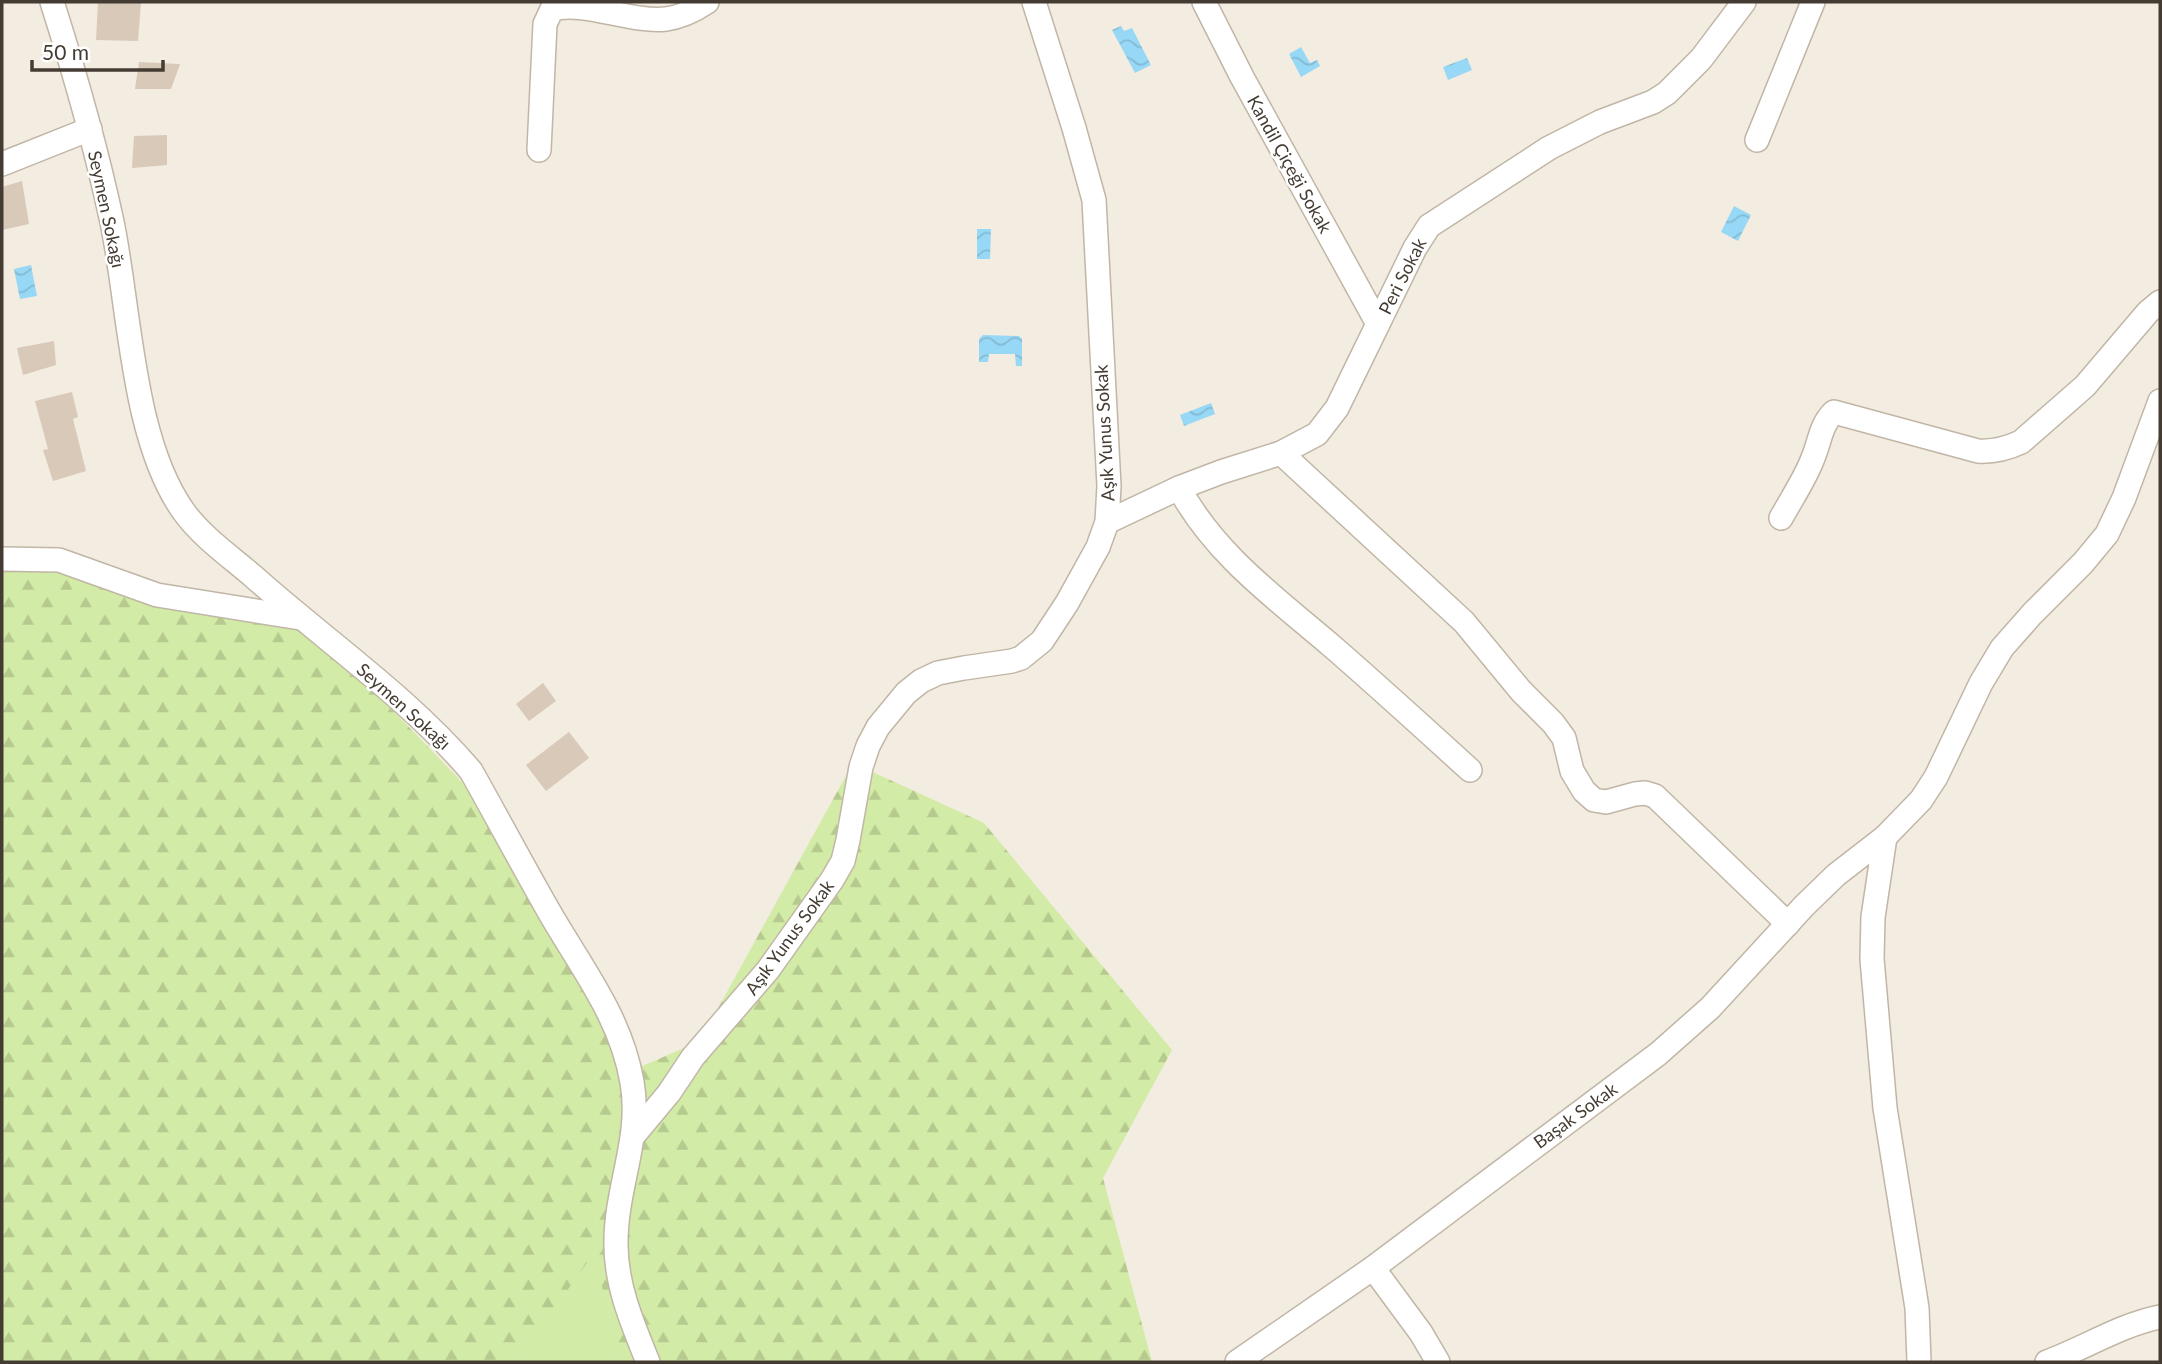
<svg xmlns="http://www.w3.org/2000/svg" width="2162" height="1364" font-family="Lato,sans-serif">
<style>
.green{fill:#d2eba6}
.forest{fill:url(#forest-firs)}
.water{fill:url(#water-waves)}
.building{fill:#d8c9b9}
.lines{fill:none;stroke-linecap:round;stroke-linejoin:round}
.minor-casing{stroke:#c1b6a6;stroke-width:26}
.minor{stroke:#fff;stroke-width:23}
.labels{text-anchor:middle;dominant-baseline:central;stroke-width:5;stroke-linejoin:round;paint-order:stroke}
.street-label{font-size:18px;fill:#443b32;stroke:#fff}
</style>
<defs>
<pattern id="forest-firs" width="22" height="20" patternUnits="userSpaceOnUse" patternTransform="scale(1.75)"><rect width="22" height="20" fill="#d2eba6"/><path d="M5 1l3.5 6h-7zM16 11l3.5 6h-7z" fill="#b6ca8f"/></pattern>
<pattern id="water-waves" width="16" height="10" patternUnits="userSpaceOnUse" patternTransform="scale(1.75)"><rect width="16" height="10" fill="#97d8f6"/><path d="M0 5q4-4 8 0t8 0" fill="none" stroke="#83bad3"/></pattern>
</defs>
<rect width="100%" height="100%" fill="#f3ece1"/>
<polygon class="green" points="594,1252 620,1362 516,1362"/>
<polygon class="forest" points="2,558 292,606 463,783 631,1071 700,1041 853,763 984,823 1172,1050 1103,1178 1152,1362 620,1362 594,1253 516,1362 2,1362"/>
<g class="water">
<polygon points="1121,26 1124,31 1132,28 1151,65 1135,73 1112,30"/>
<polygon points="1301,47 1310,63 1317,60 1320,66 1301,77 1289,54"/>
<polygon points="1467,58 1472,70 1448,80 1443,67"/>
<polygon points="1734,206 1751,215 1738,241 1721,232"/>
<polygon points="977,229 991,229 990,259 977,259"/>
<polygon points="31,265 37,296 20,299 14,269"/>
<polygon points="983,335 1019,336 1022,339 1022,366 1016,366 1015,354 989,354 988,362 979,362 979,339"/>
<polygon points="1211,403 1215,414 1184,426 1180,415"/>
</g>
<g class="building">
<polygon points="98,2 141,2 138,41 96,40"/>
<polygon points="139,62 180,64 171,89 135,89"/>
<polygon points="167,135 167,165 132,168 134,136"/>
<polygon points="22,181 29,224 2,230 2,187"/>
<polygon points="54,341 56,365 23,375 17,348"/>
<polygon points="72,392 78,417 73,419 86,471 53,481 43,450 48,449 35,401"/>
<polygon points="543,683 556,701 529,721 516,704"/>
<polygon points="569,732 589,758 546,791 526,765"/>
</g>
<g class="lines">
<g class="minor-casing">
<g id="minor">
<path d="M 52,2 C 75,74 96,147 112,222 C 130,309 132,440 184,512 C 202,537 231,557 254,577 C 327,642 408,697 471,771 C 498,819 524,868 551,915 C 583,970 621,1018 632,1082 C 642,1138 615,1189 616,1245 C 616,1286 633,1325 648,1362"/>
<polyline points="1204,2 1242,77 1378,324"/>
<polyline points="1757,140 1813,2"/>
<path d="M 539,150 L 545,24 L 552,9 C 584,0 630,23 666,19 C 682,17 695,10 707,2"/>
<polyline points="2,164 90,129"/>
<polyline points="1281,453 1464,622 1521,691 1553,723 1564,738 1572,771 1584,791 1594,800 1606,802 1635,794 1645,793 1655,796 1788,924"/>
<path d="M 1179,488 C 1215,555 1277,599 1334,648 C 1380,688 1425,729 1470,770"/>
<path d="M 1781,518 C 1792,498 1805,479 1813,458 C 1820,441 1821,424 1834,412 L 1978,451 C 1994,452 2006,449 2021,442 L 2085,386 L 2148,312 L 2160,302"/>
<polyline points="1107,522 1179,488 1221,472 1281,453 1317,434 1337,408 1415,248 1429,226 1549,148 1600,122 1653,102 1667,93 1701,59 1744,2"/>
<polyline points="2,559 59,560 157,595 300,618"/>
<polyline points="1885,837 1873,917 1872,959 1885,1108 1917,1308 1919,1362"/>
<polyline points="634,1135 669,1093 693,1057 768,970 832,880 843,861 848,840 861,767 868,746 878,727 906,693 921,681 938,673 964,668 1012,661 1021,658 1042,641 1067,603 1098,547 1107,522 1109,486 1094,200 1074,128 1034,2"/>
<polyline points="1373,1268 1421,1333 1438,1362"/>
<polyline points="1237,1362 1373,1268 1658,1054 1710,1008 1804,906 1836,875 1885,837 1921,800 1936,777 1981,683 2002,648 2032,614 2083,563 2107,534 2124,498 2160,401"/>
<path d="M 2047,1362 C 2085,1348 2120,1325 2160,1317"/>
</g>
</g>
<use href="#minor" class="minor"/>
</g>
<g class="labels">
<g class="street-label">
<text transform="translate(1290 164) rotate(61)">Kandil Çiçeği Sokak</text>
<text transform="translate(107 209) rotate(78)">Seymen Sokağı</text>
<text transform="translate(1402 276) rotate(-63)">Peri Sokak</text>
<text transform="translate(1104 433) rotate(-93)">Aşık Yunus Sokak</text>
<text transform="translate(404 706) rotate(42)">Seymen Sokağı</text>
<text transform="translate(789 937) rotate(-54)">Aşık Yunus Sokak</text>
<text transform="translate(1575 1115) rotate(-36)">Başak Sokak</text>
</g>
</g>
<rect width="2162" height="1364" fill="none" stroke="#443b32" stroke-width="7"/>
<path d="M32 60v10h131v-10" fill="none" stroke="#443b32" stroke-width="3.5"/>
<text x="42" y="60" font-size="21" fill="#443b32" stroke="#ffffff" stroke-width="5" paint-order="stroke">50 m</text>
</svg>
